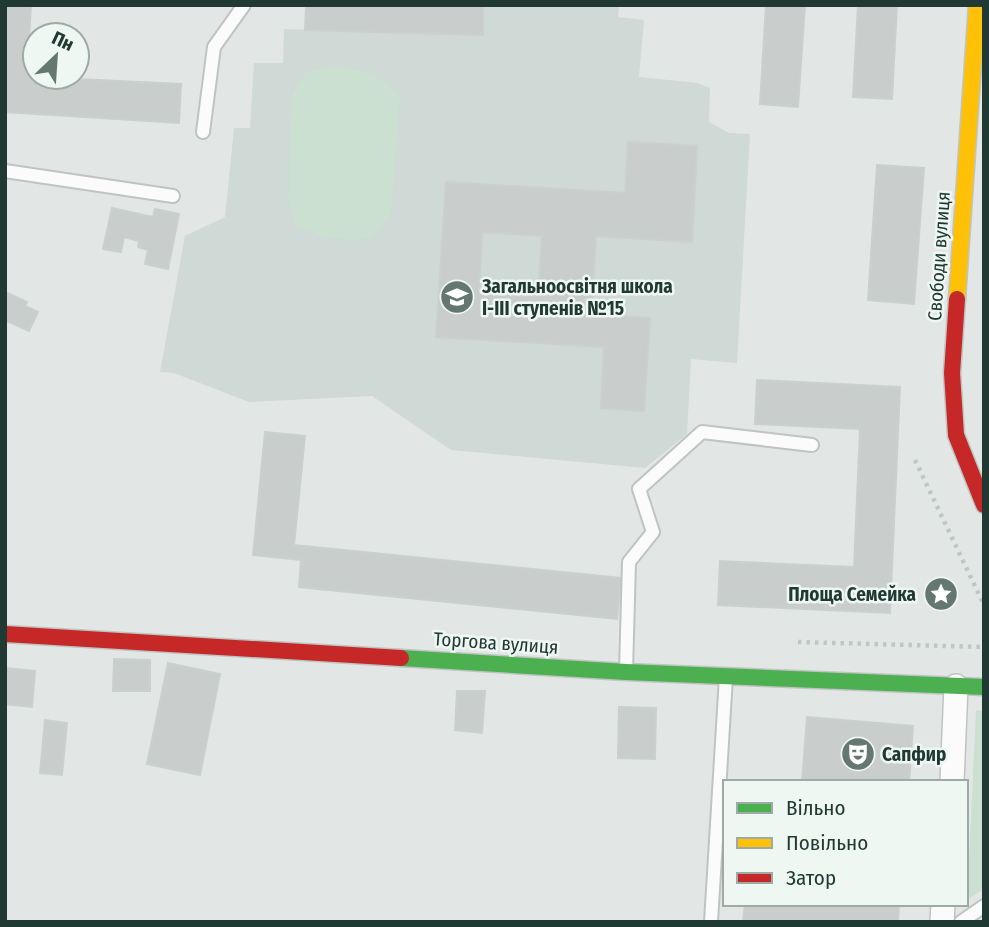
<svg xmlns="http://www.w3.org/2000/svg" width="989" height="927" font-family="'Fira Sans Condensed',sans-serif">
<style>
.built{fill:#cfd9d5}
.green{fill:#cbe0d1}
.building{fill:#c9cecc;stroke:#cad0ce;stroke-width:2;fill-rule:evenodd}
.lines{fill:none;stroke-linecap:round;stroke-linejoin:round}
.lane-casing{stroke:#bfc4c2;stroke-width:16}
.street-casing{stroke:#bfc4c2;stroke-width:26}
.fast-casing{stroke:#bec5c2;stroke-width:19}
.slow-casing{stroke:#bec5c2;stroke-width:19}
.jam-casing{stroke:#bec5c2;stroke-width:19}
.path{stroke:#bfc7c5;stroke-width:4.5;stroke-dasharray:3.5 5;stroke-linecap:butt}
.lane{stroke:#fbfbfb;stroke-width:12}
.street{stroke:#fbfbfb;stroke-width:23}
.fast{stroke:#4caf50;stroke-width:16}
.slow{stroke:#ffc107;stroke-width:16}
.jam{stroke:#c62828;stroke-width:16}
.labels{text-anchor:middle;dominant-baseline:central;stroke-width:5;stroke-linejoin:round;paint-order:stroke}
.street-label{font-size:19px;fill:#203a33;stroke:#eff7f3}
.poi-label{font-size:19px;font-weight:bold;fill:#203a33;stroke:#eff7f3;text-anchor:start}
</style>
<rect width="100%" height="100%" fill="#e2e7e5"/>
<polygon class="built" points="483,5 619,5 618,17 644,20 639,77 698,83 710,88 709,122 729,133 750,134 737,363 691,359 687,434 645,468 451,450 372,396 249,402 174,373 160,372 185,236 225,217 234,128 250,128 254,63 283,63 284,29 482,35"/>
<g class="green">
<path d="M 327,67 C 366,67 373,72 400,97 L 391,215 L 372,237 L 353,241 L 321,236 L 296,224 L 288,202 L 292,95 L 305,73 Z"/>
<polygon points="976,710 984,711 984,889 967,900"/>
</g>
<g class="building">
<polygon points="5,5 31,5 27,74 35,75 35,77 181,84 179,123 5,112"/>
<polygon points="306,5 483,5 483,35 305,30"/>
<polygon points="766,5 805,5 798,107 760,104"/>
<polygon points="858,5 897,5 892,99 853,97"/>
<path d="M 628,142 L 697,146 L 692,242 L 596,236 L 591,315 L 650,318 L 644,411 L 601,408 L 604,347 L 436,337 L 446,182 L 625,193 ZM 482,232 L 542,236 L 538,297 L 479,293 Z"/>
<polygon points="877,165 924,168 914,304 868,300"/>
<polygon points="112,208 153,217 155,209 179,214 168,269 145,264 148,250 138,247 139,241 124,237 121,252 103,249"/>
<polygon points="5,292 27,302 25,306 38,312 29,331 5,320"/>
<polygon points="757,380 900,387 890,613 718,605 720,561 854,567 860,429 755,424"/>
<polygon points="265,432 305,436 294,545 621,578 617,619 299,587 301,560 253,555"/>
<polygon points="114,659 150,660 150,691 113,691"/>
<polygon points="168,663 220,674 200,775 147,764"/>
<polygon points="5,668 35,671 32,707 5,704"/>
<polygon points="457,691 485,691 482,733 455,730"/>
<polygon points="619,707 656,708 655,759 618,758"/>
<polygon points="807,717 913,726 909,782 802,782"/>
<polygon points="45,720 67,723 62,775 40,773"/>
<polygon points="745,904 899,904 898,922 743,922"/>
</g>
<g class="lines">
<g class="lane-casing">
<g id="lane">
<polyline points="203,132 214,47 244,5"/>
<polyline points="5,171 173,196"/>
<polyline points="626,671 629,562 653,532 639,489 702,432 812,445"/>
<polyline points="711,922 726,677"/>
<polyline points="961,922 984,906"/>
</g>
</g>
<g class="street-casing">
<g id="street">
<polyline points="952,782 956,686"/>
<polyline points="942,922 943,904"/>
</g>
</g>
<g class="fast-casing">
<polyline id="fast" points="401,658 626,672 984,687"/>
</g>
<g class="slow-casing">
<polyline id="slow" points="957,299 977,5"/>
</g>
<g class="jam-casing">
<g id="jam">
<polyline points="957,299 952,373 956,435 984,505"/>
<polyline points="5,634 401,658"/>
</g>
</g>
<g class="path">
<polyline points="915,460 984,605"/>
<polyline points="798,642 984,647"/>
</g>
<use href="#lane" class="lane"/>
<use href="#street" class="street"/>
<use href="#fast" class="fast"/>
<use href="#slow" class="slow"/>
<use href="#jam" class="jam"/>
</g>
<defs>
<g id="school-disc" transform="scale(1.75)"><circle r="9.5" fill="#647771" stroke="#eff7f3"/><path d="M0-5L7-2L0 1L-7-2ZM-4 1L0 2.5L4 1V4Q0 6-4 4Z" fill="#fff"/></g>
<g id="sight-disc" transform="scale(1.75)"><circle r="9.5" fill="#647771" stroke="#eff7f3"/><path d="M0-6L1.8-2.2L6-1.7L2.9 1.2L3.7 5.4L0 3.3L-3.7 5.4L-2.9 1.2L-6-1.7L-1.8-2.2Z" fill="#fff"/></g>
<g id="theatre-disc" transform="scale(1.75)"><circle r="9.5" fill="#647771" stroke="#eff7f3"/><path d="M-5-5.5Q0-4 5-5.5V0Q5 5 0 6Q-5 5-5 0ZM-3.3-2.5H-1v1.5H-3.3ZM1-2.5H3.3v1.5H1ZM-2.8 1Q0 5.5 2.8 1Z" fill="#fff"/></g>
</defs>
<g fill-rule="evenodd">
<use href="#school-disc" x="457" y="297"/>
<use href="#sight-disc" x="941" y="594"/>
<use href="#theatre-disc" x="858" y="754"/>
</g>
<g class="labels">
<g class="street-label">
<text transform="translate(939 256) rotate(-86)">Свободи вулиця</text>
<text transform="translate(496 643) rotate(4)">Торгова вулиця</text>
</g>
<g class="poi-label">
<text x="482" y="286">Загальноосвітня школа<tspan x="482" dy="22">І-ІІІ ступенів №15</tspan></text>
<text x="916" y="594" text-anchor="end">Площа Семейка</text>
<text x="882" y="754">Сапфир</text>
</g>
</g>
<rect width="989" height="927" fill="none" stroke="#203a33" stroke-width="14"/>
<rect x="723" y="780" width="245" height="126" fill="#eff7f3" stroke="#9caba6" stroke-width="2"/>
<rect x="737" y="803" width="35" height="10" fill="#4caf50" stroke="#9caba6" stroke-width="2"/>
<text x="786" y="815" font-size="21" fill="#203a33">Вільно</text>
<rect x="737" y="838" width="35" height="10" fill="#ffc107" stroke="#9caba6" stroke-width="2"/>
<text x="786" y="850" font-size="21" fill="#203a33">Повільно</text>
<rect x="737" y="873" width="35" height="10" fill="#c62828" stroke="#9caba6" stroke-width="2"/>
<text x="786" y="885" font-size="21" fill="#203a33">Затор</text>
<g transform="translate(56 56) rotate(25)"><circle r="33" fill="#eff7f3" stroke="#9caba6" stroke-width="2"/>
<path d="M0-5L12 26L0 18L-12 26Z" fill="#647771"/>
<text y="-10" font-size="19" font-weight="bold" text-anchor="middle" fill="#203a33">Пн</text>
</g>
</svg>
